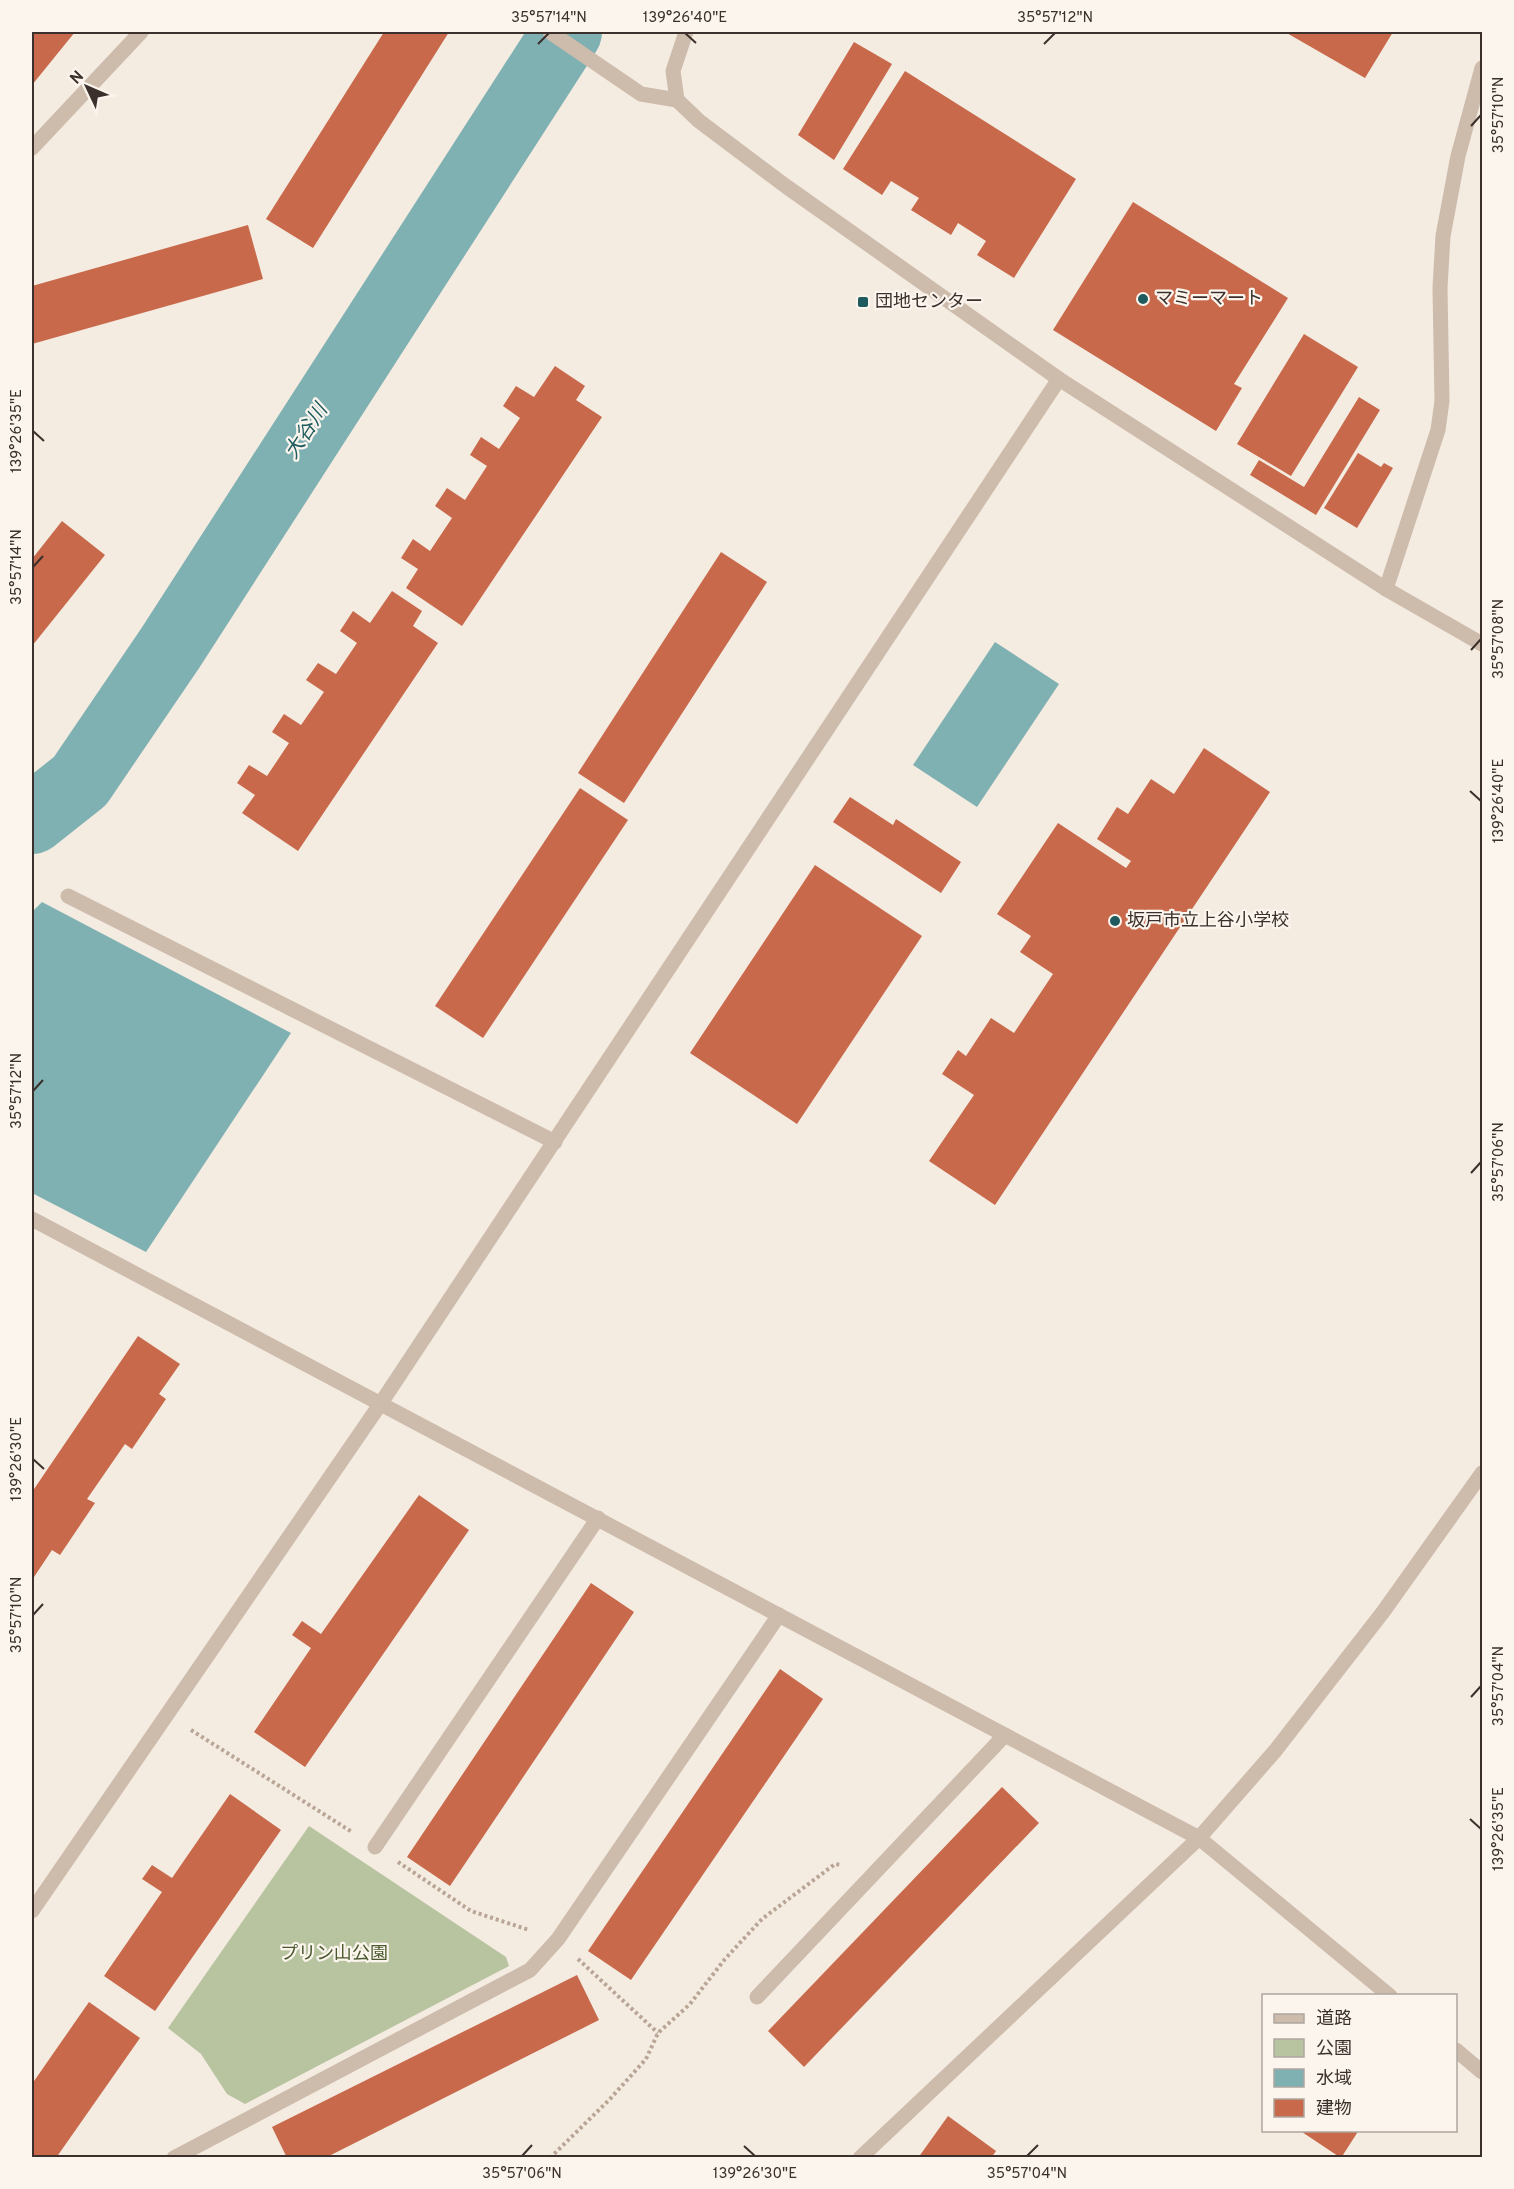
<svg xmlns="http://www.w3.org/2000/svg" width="1514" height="2189" font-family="Overpass,'Noto Sans JP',sans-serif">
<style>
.green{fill:#b8c4a0}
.water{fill:#7fb0b2}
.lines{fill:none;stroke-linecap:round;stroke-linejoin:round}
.river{stroke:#7fb0b2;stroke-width:70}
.building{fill:#c8694b}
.path{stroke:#b9a596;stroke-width:4;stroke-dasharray:3 3;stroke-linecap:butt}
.minor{stroke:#cdbbac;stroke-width:15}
.ticks{fill:none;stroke:#3b302b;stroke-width:2}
.poi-dot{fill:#1f5a5e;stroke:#fbf5ee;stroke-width:2}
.labels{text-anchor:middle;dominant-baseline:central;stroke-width:4.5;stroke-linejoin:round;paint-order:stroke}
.poi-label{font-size:18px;fill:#3b302b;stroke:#fbf5ee;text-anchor:start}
.park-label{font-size:18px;fill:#4a5a2e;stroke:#fbf5ee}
.water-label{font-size:20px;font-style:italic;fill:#1f5a5e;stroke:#fbf5ee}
.neatline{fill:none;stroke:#3b302b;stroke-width:2}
.ticks-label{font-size:15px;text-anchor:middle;fill:#3b302b}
</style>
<rect width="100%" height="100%" fill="#f4ebe1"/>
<polygon class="green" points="309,1826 506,1957 509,1966 245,2104 227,2094 201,2054 168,2028"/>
<g class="water">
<polygon points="995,642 1059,684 977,807 913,765"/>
<polygon points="42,902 291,1033 146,1252 32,1193 32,912"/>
</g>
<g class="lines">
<polyline class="river" points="32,819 80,781 171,647 567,32"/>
</g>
<g class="building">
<polygon points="32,32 75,32 32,85"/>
<polygon points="384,32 449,32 313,248 266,219"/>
<polygon points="1285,32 1393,32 1365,78"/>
<polygon points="854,42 892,64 834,160 798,135"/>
<polygon points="905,71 1076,179 1014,278 977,255 986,241 958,223 951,235 911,210 919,198 891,181 882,195 843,169"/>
<polygon points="1133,202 1288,298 1234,384 1242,388 1216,431 1053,330"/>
<polygon points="248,225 263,279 32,344 32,286"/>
<polygon points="1304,334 1358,367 1291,476 1237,444"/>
<polygon points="555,366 585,386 576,400 602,417 462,626 406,588 418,569 401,558 413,539 430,551 452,518 435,506 447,488 465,500 487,466 470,455 481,437 499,449 520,418 503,406 516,386 534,397"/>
<polygon points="1359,397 1380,410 1316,515 1250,475 1259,460 1304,487"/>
<polygon points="1358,453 1381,467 1384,463 1393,468 1357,528 1324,508"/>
<polygon points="62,521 105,555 32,646 32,559"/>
<polygon points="721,552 767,582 624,803 578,773"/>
<polygon points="392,591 422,611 413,626 438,643 298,851 242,813 255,795 237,783 249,765 267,776 289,743 272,732 284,714 301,725 324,692 306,680 318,663 336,674 357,643 340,631 353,611 370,623"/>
<polygon points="1204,748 1270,792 995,1205 929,1161 974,1095 942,1074 958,1050 966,1056 991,1018 1014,1033 1053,974 1020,952 1031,936 997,914 1058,823 1126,868 1131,861 1097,839 1117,807 1128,814 1151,779 1174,794"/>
<polygon points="580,788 628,820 483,1038 435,1006"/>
<polygon points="850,797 893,825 896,819 961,862 941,893 833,822"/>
<polygon points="815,865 922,936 797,1124 690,1053"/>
<polygon points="138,1336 180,1364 159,1394 166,1399 132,1449 125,1444 87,1499 95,1503 60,1555 52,1550 32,1580 32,1492"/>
<polygon points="419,1495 469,1530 305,1767 254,1732 311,1648 292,1635 302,1621 321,1634"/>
<polygon points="591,1583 634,1612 450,1886 407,1857"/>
<polygon points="780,1669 823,1699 631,1980 588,1951"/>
<polygon points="1002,1787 1039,1823 804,2067 768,2031"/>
<polygon points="230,1794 281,1830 155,2011 104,1976 162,1892 142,1879 152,1865 172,1878"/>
<polygon points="577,1975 599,2020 325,2158 287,2158 272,2127"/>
<polygon points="89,2002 140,2038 56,2158 32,2158 32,2084"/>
<polygon points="948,2116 996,2151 991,2158 918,2158"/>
<polygon points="1299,2130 1359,2130 1341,2158"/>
</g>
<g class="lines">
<g class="path">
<polyline points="191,1730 352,1832"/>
<polyline points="398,1862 471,1911 529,1930"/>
<polyline points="578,1959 658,2033"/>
<polyline points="550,2158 609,2100 646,2059 658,2033 690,2004 725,1959 762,1919 835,1864 842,1865"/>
</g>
<g class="minor">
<polyline points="550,32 641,94 677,100 699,121 787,187 1059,379 1386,589 1482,644"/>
<polyline points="677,100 673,71 686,32"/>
<polyline points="32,148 141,32"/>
<polyline points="1386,589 1438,430 1442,401 1440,288 1443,236 1458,156 1482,68"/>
<polyline points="68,896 555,1142"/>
<polyline points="32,1219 1199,1838 1390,1996"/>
<polyline points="375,1847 598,1518"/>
<polyline points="32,1911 381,1403 1059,379"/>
<polyline points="757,1997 1005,1735"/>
<polyline points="1456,2050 1482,2072"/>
<polyline points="174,2158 530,1970 558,1939 779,1615"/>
<polyline points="860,2158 1199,1838 1275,1751 1383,1612 1482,1473"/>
</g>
</g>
<path class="ticks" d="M 685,33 L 696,43M 538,44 L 549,33M 1044,44 L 1055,33M 1471,126 L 1481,115M 33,431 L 44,441M 33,567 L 43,556M 1471,650 L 1481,639M 1470,791 L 1481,801M 33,1091 L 43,1080M 1471,1173 L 1481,1162M 33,1459 L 44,1469M 33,1615 L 43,1604M 1471,1697 L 1481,1686M 1470,1819 L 1481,1829M 744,2146 L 755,2156M 522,2156 L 532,2145M 1027,2156 L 1038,2145"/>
<g class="poi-dot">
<circle cx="1143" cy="299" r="6"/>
<rect x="857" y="296" width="12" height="12" rx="3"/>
<circle cx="1115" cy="921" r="6"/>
</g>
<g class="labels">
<g class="poi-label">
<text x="1155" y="299">マミーマート</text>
<text x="875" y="302">団地センター</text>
<text x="1127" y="921">坂戸市立上谷小学校</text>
</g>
<g class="park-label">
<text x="334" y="1954">プリン山公園</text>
</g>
<g class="water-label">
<text transform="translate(307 432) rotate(-57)">大谷川</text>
</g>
</g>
<rect width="1514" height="2189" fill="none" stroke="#fbf5ee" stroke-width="66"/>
<rect x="1262" y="1994" width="195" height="138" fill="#fbf5ee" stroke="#aea6a0" stroke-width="1.5"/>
<rect x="1274" y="2014" width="30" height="9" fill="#cdbbac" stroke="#aea6a0" stroke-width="1.5"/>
<text x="1316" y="2024" font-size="18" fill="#3b302b">道路</text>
<rect x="1274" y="2039" width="30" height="18" fill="#b8c4a0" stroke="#aea6a0" stroke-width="1.5"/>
<text x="1316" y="2054" font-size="18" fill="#3b302b">公園</text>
<rect x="1274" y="2069" width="30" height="18" fill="#7fb0b2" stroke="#aea6a0" stroke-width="1.5"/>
<text x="1316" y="2084" font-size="18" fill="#3b302b">水域</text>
<rect x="1274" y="2099" width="30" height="18" fill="#c8694b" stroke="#aea6a0" stroke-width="1.5"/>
<text x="1316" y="2114" font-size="18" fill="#3b302b">建物</text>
<g transform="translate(87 87) rotate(314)" stroke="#fbf5ee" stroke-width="4.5" paint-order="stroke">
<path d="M0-4.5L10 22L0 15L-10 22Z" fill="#3b302b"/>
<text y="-9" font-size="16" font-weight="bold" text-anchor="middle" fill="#3b302b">N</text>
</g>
<rect x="33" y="33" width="1448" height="2123" class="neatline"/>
<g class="ticks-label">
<text x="549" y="22">35°57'14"N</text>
<text x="685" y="22">139°26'40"E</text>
<text x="1055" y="22">35°57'12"N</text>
<text transform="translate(1498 115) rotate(-90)" y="5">35°57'10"N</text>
<text transform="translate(16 431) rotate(-90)" y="5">139°26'35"E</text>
<text transform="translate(16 567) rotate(-90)" y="5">35°57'14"N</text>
<text transform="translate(1498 639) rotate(-90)" y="5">35°57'08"N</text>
<text transform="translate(1498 801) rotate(-90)" y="5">139°26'40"E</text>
<text transform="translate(16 1091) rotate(-90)" y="5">35°57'12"N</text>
<text transform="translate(1498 1162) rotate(-90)" y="5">35°57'06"N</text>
<text transform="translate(16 1459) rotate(-90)" y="5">139°26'30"E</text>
<text transform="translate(16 1615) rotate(-90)" y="5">35°57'10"N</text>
<text transform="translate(1498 1686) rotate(-90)" y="5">35°57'04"N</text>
<text transform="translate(1498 1829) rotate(-90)" y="5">139°26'35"E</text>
<text x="522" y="2178">35°57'06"N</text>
<text x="755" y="2178">139°26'30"E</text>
<text x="1027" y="2178">35°57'04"N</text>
</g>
</svg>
